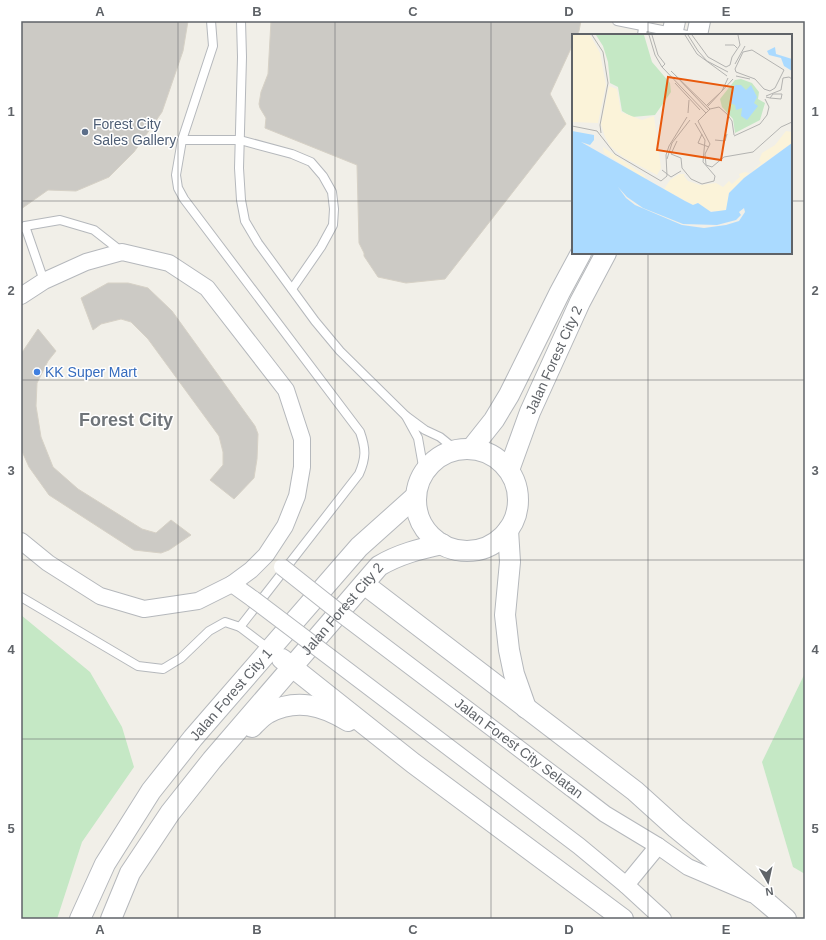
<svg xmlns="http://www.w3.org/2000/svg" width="826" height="940" font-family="Helvetica,sans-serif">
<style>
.green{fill:#c5e8c5}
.building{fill:#cccac5;stroke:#d6d1c6}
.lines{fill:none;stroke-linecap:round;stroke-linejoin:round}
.service-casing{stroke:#b5b8bc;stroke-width:10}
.minor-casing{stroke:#b5b8bc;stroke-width:18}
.tertiary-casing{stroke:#b5b8bc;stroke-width:22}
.service{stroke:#fff;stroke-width:8}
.minor{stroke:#fff;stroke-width:16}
.tertiary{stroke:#fff;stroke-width:20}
.minor-bridge-casing{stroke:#b5b8bc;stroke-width:18;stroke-linecap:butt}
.minor-bridge{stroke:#fff;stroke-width:16}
.grid{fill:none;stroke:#5f6368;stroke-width:1;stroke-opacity:0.55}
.service-dot{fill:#5c6f8a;stroke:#fff;stroke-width:1.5}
.shop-dot{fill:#3f7fe0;stroke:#fff;stroke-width:1.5}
.labels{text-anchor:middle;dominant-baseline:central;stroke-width:3;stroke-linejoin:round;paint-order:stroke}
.service-label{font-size:14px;fill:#4e5e75;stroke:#fff;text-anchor:start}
.street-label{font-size:14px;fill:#5f6368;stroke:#fff}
.shop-label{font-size:14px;fill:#366cbe;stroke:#fff;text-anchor:start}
.district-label{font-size:18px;font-weight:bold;fill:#70757a;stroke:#fff}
.inset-road{fill:none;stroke:#b3b3b1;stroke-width:1}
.view{fill:#e8590c;fill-opacity:0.15;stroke:#e8590c;stroke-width:2}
.inset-edge{fill:none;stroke:#5f6368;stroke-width:2}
.neatline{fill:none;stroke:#5f6368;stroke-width:1.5}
.grid-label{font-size:13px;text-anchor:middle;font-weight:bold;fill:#5f6368}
</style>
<rect width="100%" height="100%" fill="#f1efe8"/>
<g class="green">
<polygon points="21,615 90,672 122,727 134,767 82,842 57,919 21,919"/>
<polygon points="805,673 805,874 793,867 762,762"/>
</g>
<g class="building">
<polygon points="21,21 188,21 183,51 162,112 134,152 109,177 76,191 48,190 21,209"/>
<polygon points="271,21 581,21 579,31 577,35 573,35 573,44 550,94 566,124 445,279 406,283 378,277 364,256 364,253 359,243 357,165 265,128 266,118 260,108 259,104 261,92 268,74"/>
<polygon points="108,283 128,283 148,288 172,311 255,426 258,434 257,459 254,478 234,499 210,480 223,465 223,452 219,436 148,339 131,322 121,319 101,324 93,330 81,298"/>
<polygon points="38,329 56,351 48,361 37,383 36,406 41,437 53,467 78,489 142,529 156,533 171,520 191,535 169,550 161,553 134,550 49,495 29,467 21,449 21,354"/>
</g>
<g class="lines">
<g class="service-casing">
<g id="service">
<path d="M 211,21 L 213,46 L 182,140 L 176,175 L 178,188 L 184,199 L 360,432 C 366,449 366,458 359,474 L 240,627"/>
<polyline points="241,21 242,57 239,168 241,200 245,221 258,243 315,321 340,351 406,416"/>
<polyline points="617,21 687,35"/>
<polyline points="642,35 644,21"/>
<polyline points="182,140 240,140 292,154 311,162 323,176 332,192 334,209 333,225 321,247 292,289"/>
<polyline points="25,226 44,281"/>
<polyline points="21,228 25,226 60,220 94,230 122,252"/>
<polyline points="424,472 418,438 406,416 425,430 440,437 456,450"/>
<polyline points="21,597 138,666 163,669 181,658 209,631 225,622 240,627 269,649"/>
</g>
</g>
<g class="minor-casing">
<g id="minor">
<polyline points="21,296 44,281 86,262 122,252 169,263 207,288 286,390 302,439 302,467 297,496 285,526 266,555 251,570 232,584 198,601 144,609 100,596 48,563 21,541"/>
<polyline points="232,584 253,599"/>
<polyline points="571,788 605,814 658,846 688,867 751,894"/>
<polyline points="546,821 579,846 626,885 663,919"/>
<polyline points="626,885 658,846"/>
</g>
</g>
<g class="tertiary-casing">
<g id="tertiary">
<polyline points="672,35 675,21"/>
<polyline points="697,35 700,21"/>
<polyline points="471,449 494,420 509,395 560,292 581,253"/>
<circle cx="467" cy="500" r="51"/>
<path id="s1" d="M 509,470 L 530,412 L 580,302 L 606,253"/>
<polyline points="508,530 510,562 505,615 509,650 514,674 526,708"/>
<polyline points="364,584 635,791 676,828 765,901 786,919"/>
<polyline points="282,659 413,763 623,919"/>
<path d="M 252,727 C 257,722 262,716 268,713 C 296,698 322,705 348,721"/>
<path id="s2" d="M 80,919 L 105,864 L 151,791 L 193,738 L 359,547 L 416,496"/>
<path id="s3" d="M 111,919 L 130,873 L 170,813 L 212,760 L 379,566 C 399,554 420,549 442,544"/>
</g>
</g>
<use href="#service" class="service"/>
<use href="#minor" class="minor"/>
<use href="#tertiary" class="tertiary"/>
<g class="minor-bridge-casing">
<g id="minor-bridge">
<polyline points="282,567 340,613 571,788"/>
<polyline points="253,599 546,821"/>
</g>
</g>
<use href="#minor-bridge" class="minor-bridge"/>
</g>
<path class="grid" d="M 178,21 L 178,919M 335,21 L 335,919M 491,21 L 491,919M 648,21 L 648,35M 21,201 L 573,201M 791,201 L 805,201M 648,253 L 648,919M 21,380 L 805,380M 21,560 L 805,560M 21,739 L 805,739"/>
<circle class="service-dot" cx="85" cy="132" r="4"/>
<circle class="shop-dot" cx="37" cy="372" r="4"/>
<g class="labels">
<g class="service-label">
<text x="93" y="124">Forest City<tspan x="93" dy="16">Sales Gallery</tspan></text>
</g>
<g class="street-label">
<text stroke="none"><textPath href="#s1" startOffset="119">Jalan Forest City 2</textPath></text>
<text stroke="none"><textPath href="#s3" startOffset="389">Jalan Forest City 2</textPath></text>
<text stroke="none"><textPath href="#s2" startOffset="272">Jalan Forest City 1</textPath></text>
<text transform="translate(519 748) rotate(37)">Jalan Forest City Selatan</text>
</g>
<g class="shop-label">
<text x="45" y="372">KK Super Mart</text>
</g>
<g class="district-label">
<text x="126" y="420">Forest City</text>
</g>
</g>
<g transform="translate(572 34)">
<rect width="220" height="220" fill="#f1efe8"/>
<path d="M 24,1 L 72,1 L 80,28 L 98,49 L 99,58 L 83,81 L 60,83 L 50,77 L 46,53 L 38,49 L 36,28 L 31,12 ZM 169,45 L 180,49 L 187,58 L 186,65 L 193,69 L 188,86 L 163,99 L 161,85 L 150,73 L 148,65 L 163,46 Z" fill="#c5e8c5"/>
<path d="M 0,1 L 18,1 L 28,19 L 34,51 L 26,89 L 0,88 ZM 37,52 L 45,55 L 49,78 L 70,86 L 82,82 L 89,134 L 85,141 L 51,123 L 38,112 L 33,103 L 29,90 ZM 214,97 L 220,98 L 220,109 L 179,138 L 189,129 L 187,126 L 190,119 L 203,111 ZM 31,113 L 72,141 L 75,146 L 32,119 ZM 173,138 L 177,139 L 157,159 L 155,175 L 151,177 L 136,177 L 126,169 L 121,171 L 92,155 L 98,146 L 107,140 L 113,140 L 112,142 L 116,147 L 128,151 L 144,149 L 151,153 L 157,147 L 160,150 L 168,143 L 167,140 Z" fill="#fbf3d9"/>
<path d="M 203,13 L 204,20 L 220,25 L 220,37 L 212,32 L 209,24 L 197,21 L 195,17 ZM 163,51 L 169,51 L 174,56 L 179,51 L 185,63 L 182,69 L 186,72 L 175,86 L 169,82 L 170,74 L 164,76 L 163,71 L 158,69 ZM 0,97 L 22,101 L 22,106 L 18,111 L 9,108 L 113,167 L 121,171 L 126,169 L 139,178 L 154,176 L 157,159 L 172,144 L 220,109 L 220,219 L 0,219 ZM 46,153 L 55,163 L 71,174 L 111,190 L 145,191 L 164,186 L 169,181 L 167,178 L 172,174 L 173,178 L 167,187 L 154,191 L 132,194 L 110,191 L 63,171 L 54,164 Z" fill="#aadaff" fill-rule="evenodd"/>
<path class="inset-road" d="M 20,1 L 31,18 L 36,49 L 28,91 L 29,99M 77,1 L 83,21 L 90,33 L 93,30 L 86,21 L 80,1M 113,1 L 125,20 L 155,42M 116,1 L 126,17 L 135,27 L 156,38M 120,1 L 136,23 L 154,33 L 158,31 L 160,23 L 168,11 L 166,1M 153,11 L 162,11 L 165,14M 180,16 L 212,36 L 203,54 L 198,57 L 192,55 L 183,45 L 164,38 L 163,35 L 171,18 ZM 163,30 L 173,12M 90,33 L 134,79M 99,37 L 138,75 L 147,73 L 155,80 L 160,87 L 162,101M 103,41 L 137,77M 164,42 L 178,45M 103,49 L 128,76M 194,62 L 209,56 L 211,44 L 217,43 L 220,45M 194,63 L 198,64 L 201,60 L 210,60 L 209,65 L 198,64M 135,71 L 150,57 L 156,44M 136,72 L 161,45M 138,75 L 126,87 L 138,110 L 133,120 L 134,131 L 140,133 L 152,123 L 181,118 L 209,93 L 220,88M 116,79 L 117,66M 0,92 L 25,97 L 43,120 L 89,147 L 95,142 L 94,121 L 97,112 L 115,83M 130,100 L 126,109 L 137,113M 162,102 L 188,90 L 195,81 L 197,73 L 193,65M 143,106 L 153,107 L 155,100M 105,107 L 99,120 L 109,124 L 110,134 L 119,145 L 130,150 L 142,147 L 143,142 L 131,128 L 133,106 L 123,89M 95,125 L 100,109 L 118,86M 90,136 L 99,143 L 109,137"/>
<path class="view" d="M 96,43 L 161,53 L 149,126 L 85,116 Z"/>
<rect width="220" height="220" class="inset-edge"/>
</g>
<rect width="826" height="940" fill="none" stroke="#ffffff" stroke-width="44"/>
<g transform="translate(768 882) rotate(171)" stroke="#ffffff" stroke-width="3" paint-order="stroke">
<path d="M0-3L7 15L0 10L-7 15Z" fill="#5f6368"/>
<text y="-6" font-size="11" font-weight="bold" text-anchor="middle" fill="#5f6368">N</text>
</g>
<rect x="22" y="22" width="782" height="896" class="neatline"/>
<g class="grid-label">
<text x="100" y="16">A</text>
<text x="257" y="16">B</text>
<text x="413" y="16">C</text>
<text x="569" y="16">D</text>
<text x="726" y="16">E</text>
<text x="11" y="116">1</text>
<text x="815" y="116">1</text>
<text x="11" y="295">2</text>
<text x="815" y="295">2</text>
<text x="11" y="475">3</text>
<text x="815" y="475">3</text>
<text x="11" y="654">4</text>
<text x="815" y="654">4</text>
<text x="11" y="833">5</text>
<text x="815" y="833">5</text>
<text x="100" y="934">A</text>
<text x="257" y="934">B</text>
<text x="413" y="934">C</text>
<text x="569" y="934">D</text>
<text x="726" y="934">E</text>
</g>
</svg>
